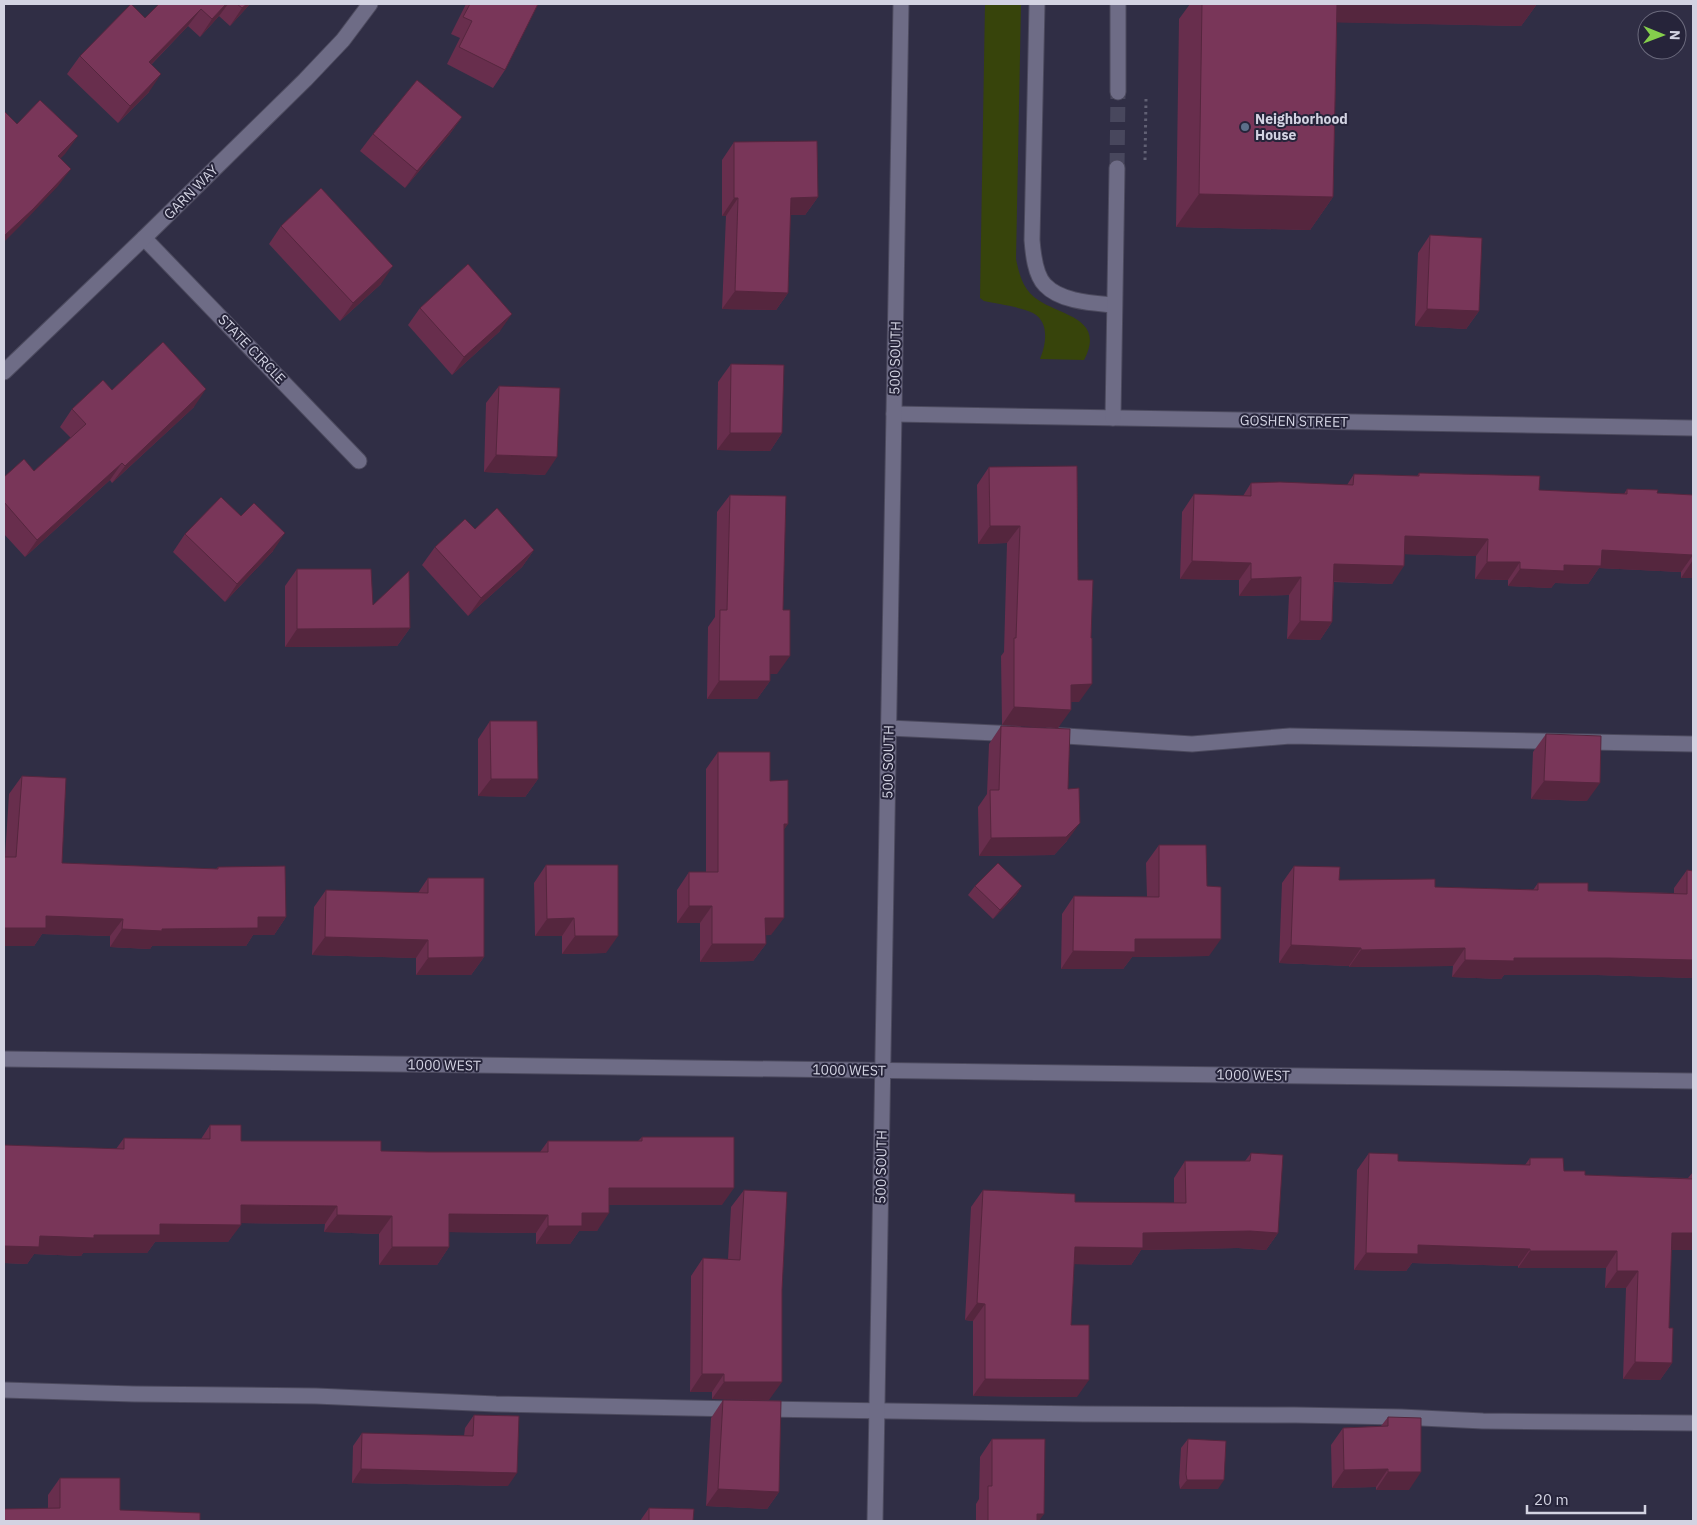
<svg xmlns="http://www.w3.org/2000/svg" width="1697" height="1525" font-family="'IBM Plex Sans',sans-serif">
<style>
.green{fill:#37440b}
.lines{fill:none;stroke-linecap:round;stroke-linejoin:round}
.minor-tunnel{stroke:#48475d;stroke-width:15;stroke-dasharray:15 8;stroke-linecap:butt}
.minor-casing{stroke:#4c4a5e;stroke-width:17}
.path{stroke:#616074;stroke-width:3;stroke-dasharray:2.5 4;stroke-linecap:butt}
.minor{stroke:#6e6c86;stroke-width:15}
.wall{fill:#682e4d}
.shaded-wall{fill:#55263e}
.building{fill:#793659;stroke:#55263e}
.service-dot{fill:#5c6f8a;stroke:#26243a;stroke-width:2}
.labels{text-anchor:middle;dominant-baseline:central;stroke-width:4;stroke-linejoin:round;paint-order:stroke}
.poi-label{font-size:14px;font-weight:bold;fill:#d3d3e2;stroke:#26243a;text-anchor:start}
.street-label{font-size:14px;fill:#d3d3e2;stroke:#26243a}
</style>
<rect width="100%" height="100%" fill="#302e45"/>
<path class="green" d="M 985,4 L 1021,4 L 1016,259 C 1019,273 1022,287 1034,297 C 1057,316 1107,316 1084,360 L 1040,359 C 1046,345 1050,322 1033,313 C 1021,307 998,304 984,301 L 980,298 Z"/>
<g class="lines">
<polyline class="minor-tunnel" points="1117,168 1118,92"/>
<g class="minor-casing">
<g id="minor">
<path d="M 1037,4 L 1032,240 C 1033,253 1035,275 1045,285 C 1061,302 1093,303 1114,305"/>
<polyline points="1118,92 1118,4"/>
<polyline points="144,238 359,461"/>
<polyline points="4,372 144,238 305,80 343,40 370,4"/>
<polyline points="894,414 1693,428"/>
<polyline points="1113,418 1117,168"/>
<polyline points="889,728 1017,734"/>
<polyline points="1050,735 1192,744 1290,736 1693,744"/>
<polyline points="4,1059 1693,1081"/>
<polyline points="4,1390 134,1394 316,1396 496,1404 737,1409"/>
<polyline points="762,1409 1083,1414 1295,1415 1401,1417 1483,1421 1693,1423"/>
<polyline points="875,1521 901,4"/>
</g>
</g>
<polyline class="path" points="1145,160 1146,99"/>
<use href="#minor" class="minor"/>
</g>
<g class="wall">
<polygon points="159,4 250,4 230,26 219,16 200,37 188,26 151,65 149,92 118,123 67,74 80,56 145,18"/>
<polygon points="466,4 538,4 505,70 493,88 447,64 460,38 451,34"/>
<polygon points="1190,4 1537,4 1521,26 1337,22 1333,197 1310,230 1176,227 1179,19"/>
<polygon points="462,117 449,135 405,188 360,151 373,134"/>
<polygon points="734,142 818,197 805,215 790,215 788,293 776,310 722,309 726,216 722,216 722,160"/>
<polygon points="281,226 381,284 340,321 269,244"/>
<polygon points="1430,235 1479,311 1466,329 1415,326 1418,253"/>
<polygon points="420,308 500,331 452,375 408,325"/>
<polygon points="731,364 782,433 770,451 717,450 718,382"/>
<polygon points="499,386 545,475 484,472 486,403"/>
<polygon points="112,390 194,407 112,483 110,480 25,557 4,534 4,477 34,471 71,438 60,427 72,409"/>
<polygon points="1077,466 1079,702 1071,702 1058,728 1002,725 1001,656 1004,652 1007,543 978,544 977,485 989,467"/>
<polygon points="1419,473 1539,490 1624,494 1627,489 1657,493 1693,495 1693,578 1681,578 1681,572 1599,568 1588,584 1555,583 1551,588 1508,586 1508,580 1475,579 1476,556 1405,554 1392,584 1334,582 1332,622 1320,640 1287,639 1289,595 1239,596 1239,580 1180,579 1182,512 1194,494 1243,496 1251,483 1347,485 1354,474 1417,476"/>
<polygon points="730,495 777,674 770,674 770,681 757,699 707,699 708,627 715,617 717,512"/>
<polygon points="241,516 273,551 225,602 173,552 185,534"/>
<polygon points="475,529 534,550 522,567 468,616 422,565 435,547"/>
<polygon points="297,569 373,605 410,628 397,646 285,647 285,586"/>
<polygon points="490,721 538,779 525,797 478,796 478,739"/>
<polygon points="1001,726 1067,841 1054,855 979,856 978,807 987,794 989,744"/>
<polygon points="1546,734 1587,801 1531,799 1533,752"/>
<polygon points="718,752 770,781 788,824 784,829 771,935 766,935 766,944 753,961 700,962 700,923 677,923 677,890 689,872 706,872 706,769"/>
<polygon points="22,776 62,863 216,869 218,867 286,917 274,935 253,935 246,946 152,946 150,949 110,947 110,936 42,934 34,946 5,857 9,794"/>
<polygon points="1159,845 1209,956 1132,957 1123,969 1061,969 1062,914 1074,896 1147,897 1146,863"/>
<polygon points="546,865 606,953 562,954 562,936 535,936 534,883"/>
<polygon points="1294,866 1339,880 1435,887 1533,890 1538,883 1588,891 1674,893 1674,888 1687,870 1693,978 1597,975 1504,975 1501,979 1452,977 1453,966 1349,967 1349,966 1279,963 1282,883"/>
<polygon points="428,878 484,957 471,975 416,975 416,958 312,955 314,907 326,890 418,893"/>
<polygon points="975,886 1022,886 1016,895 993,919 968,895"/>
<polygon points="210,1125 241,1141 381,1151 429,1152 540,1152 548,1141 638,1141 642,1137 722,1205 609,1205 597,1231 579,1231 570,1244 536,1244 536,1233 449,1232 449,1247 437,1265 379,1265 379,1234 324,1232 325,1224 241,1223 228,1242 155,1242 147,1253 83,1253 81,1256 34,1254 27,1264 4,1263 4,1145 116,1149 124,1138 201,1139"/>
<polygon points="1251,1153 1278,1233 1266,1250 1238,1248 1141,1250 1131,1265 1074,1264 1071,1325 1077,1397 973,1396 973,1321 965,1320 971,1207 983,1190 1075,1202 1174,1203 1174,1178 1185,1161 1245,1161"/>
<polygon points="1369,1153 1398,1161 1525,1165 1530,1158 1564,1171 1585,1175 1688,1178 1693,1172 1693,1250 1671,1250 1669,1328 1672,1363 1660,1380 1623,1379 1626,1288 1605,1288 1606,1268 1518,1268 1518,1266 1412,1263 1406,1271 1354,1270 1357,1170"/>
<polygon points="744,1190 769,1400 712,1399 712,1392 690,1392 691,1276 703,1258 728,1259 731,1207"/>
<polygon points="723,1400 779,1492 767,1509 706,1506 711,1418"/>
<polygon points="474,1415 508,1486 352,1483 353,1446 362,1433 464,1436 465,1428"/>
<polygon points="1388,1417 1409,1490 1376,1490 1376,1487 1332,1488 1331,1445 1343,1428 1381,1426"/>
<polygon points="992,1439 1039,1521 976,1521 976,1504 979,1499 980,1457"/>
<polygon points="1188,1439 1218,1489 1180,1489 1179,1483 1181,1448"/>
<polygon points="60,1478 120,1510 48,1509 48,1495"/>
<polygon points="649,1508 693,1521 640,1521"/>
</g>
<g class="shaded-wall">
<polygon points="226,4 228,4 219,16 200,37 212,19"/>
<polygon points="247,4 250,4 230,26 242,8"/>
<polygon points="1327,4 1537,4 1521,26 1314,22"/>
<polygon points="201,9 188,26 136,80 149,62"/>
<polygon points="161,74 149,92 118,123 130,106"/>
<polygon points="462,117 449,135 405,188 417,171"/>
<polygon points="78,136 65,154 45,174 58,156"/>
<polygon points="71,169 58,186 20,226 4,242 4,236"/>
<polygon points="1199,194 1333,197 1310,230 1176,227"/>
<polygon points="818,197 805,215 778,215 791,198"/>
<polygon points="734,198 738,198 726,216 722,216"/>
<polygon points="393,266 381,284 340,321 353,303"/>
<polygon points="735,291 788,293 776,310 722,309"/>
<polygon points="1427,309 1479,311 1466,329 1415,326"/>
<polygon points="512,314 500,331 452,375 464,357"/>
<polygon points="206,389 194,407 112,483 125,466"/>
<polygon points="730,433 782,433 770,451 717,450"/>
<polygon points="496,455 557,457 545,475 484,472"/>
<polygon points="122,463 110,480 25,557 37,540"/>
<polygon points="990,526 1020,526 1007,543 978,544"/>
<polygon points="285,533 273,551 225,602 237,584"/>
<polygon points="1405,536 1488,539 1476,556 1393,554"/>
<polygon points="534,550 522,567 468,616 481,598"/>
<polygon points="1602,550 1693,555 1681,572 1599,568 1588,584 1555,583 1551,588 1508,586 1520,569"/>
<polygon points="1693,560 1693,578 1681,578"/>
<polygon points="1192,561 1251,563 1239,580 1180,579"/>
<polygon points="1487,562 1520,562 1508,580 1475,579"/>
<polygon points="1334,564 1404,566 1392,584 1322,581"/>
<polygon points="1301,577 1289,595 1239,596 1251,579"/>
<polygon points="1300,621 1332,622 1320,640 1287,639"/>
<polygon points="410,628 397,646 285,647 297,629"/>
<polygon points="770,656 790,656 777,674 758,674"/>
<polygon points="719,681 770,681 757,699 707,699"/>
<polygon points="1092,684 1079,702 1059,702 1071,685"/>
<polygon points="1014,707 1071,710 1058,728 1002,725"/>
<polygon points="491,779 538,779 525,797 478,796"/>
<polygon points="1544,781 1600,783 1587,801 1531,799"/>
<polygon points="1080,823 1067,841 1054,855 979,856 991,838"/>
<polygon points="784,824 788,824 776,841"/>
<polygon points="1022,886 1016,895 993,919 1000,910"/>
<polygon points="689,906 712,906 700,923 677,923"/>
<polygon points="46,916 123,919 110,936 42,934 34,946 4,946 4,928"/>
<polygon points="258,917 286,917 274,935 253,935 246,946 152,946 150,949 110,947 122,929"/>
<polygon points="574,918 562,936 535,936 547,919"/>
<polygon points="765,918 784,918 771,935 753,936"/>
<polygon points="575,936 618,936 606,953 562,954"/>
<polygon points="325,937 428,940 416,958 312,955"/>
<polygon points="1135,939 1221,939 1209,956 1132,957 1123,969 1061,969 1073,951"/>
<polygon points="712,944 766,944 753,961 700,962"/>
<polygon points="1291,945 1361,948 1349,966 1279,963"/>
<polygon points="1465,948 1453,966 1349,967 1361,950"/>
<polygon points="484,957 471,975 416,975 428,958"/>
<polygon points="1514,958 1609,958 1693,960 1693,978 1597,975 1504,975 1501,979 1452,977 1465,960"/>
<polygon points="609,1188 734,1188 722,1205 597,1205"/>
<polygon points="241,1205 337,1206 325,1224 228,1223"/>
<polygon points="582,1213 609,1213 597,1231 579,1231 570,1244 536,1244 548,1226"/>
<polygon points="449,1214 548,1215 536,1233 437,1232"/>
<polygon points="337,1215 392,1216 379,1234 324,1232"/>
<polygon points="160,1224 241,1225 228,1242 155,1242 147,1253 83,1253 81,1256 34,1254 27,1264 4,1263 4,1246 40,1236"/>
<polygon points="1250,1231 1278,1233 1266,1250 1238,1248 1141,1250 1131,1265 1063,1264 1075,1247 1143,1233"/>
<polygon points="1672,1233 1693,1233 1693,1250 1660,1250"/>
<polygon points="1418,1245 1530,1249 1518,1266 1412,1263 1406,1271 1354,1270 1366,1253"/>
<polygon points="392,1247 449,1247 437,1265 379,1265"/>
<polygon points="1530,1251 1617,1251 1606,1268 1518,1268"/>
<polygon points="1617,1271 1638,1271 1626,1288 1605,1288"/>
<polygon points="977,1303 985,1304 973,1321 965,1320"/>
<polygon points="1635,1362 1672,1363 1660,1380 1623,1379"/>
<polygon points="702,1374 724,1374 712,1392 690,1392"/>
<polygon points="985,1379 1089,1380 1077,1397 973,1396"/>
<polygon points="724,1382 782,1382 769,1400 712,1399"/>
<polygon points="361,1469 517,1473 508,1486 352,1483"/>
<polygon points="1388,1469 1376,1487 1332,1488 1344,1470"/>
<polygon points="1388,1472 1421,1472 1409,1490 1376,1490"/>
<polygon points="1187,1480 1224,1480 1218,1489 1180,1489"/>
<polygon points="718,1489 779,1492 767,1509 706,1506"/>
<polygon points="1037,1514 1044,1514 1039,1521 1032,1521"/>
</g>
<g class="building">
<polygon points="131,4 145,18 159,4 226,4 212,19 201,9 149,62 161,74 130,106 80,56"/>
<polygon points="237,4 247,4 242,8"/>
<polygon points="470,4 538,4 505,70 459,47 472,21 463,17"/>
<polygon points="1202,4 1337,4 1333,197 1199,194"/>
<polygon points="417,80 462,117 417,171 373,134"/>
<polygon points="40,100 78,136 58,156 71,169 33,209 4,236 4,111 17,124"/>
<polygon points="817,141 818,197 791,198 788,293 735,291 738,198 734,198 734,142"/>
<polygon points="321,188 393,266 353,303 281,226"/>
<polygon points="1430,235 1482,238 1479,311 1427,309"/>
<polygon points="468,264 512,314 464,357 420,308"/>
<polygon points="163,342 206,389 125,466 122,463 37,540 4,502 4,477 24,459 34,471 86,424 72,409 103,380 112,390"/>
<polygon points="731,364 784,365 782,433 730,433"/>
<polygon points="499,386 560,388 557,457 496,455"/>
<polygon points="1077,466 1078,580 1093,580 1091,638 1092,638 1092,684 1071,685 1071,710 1014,707 1014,638 1016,638 1020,526 990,526 989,467"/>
<polygon points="1419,473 1540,476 1539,490 1627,494 1627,489 1658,490 1657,493 1693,495 1693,555 1602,550 1601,566 1564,565 1564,571 1520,569 1520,562 1487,562 1488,539 1405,536 1404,566 1334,564 1332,622 1300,621 1301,577 1251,579 1251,563 1192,561 1194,494 1251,496 1251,483 1280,482 1353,485 1354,474 1419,476"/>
<polygon points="730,495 786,496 783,610 790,610 790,656 770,656 770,681 719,681 720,610 727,610"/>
<polygon points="221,497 241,516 254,503 285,533 237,584 185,534"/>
<polygon points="497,508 534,550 481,598 435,547 465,519 475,529"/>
<polygon points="297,569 371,569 373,605 409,571 410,628 297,629"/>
<polygon points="490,721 537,721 538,779 491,779"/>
<polygon points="1001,726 1070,729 1068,789 1079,788 1080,823 1066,837 991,838 990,790 999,790"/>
<polygon points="1546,734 1601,736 1600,783 1544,781"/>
<polygon points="718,752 770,752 770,781 788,780 788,824 784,824 784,918 765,918 766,944 712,944 712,906 689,906 689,872 718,872"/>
<polygon points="22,776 66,778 62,863 218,869 218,867 285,866 286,917 258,917 258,928 162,929 162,931 122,929 123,919 46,916 46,928 4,928 4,857 16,857"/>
<polygon points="1159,845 1206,845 1207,886 1221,887 1221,939 1135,939 1135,952 1073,951 1074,896 1159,897"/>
<polygon points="998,863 1022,886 1000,910 975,886"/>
<polygon points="546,865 618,865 618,936 575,936 574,918 547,919"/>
<polygon points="1294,866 1340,867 1339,880 1435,879 1435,887 1538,890 1538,883 1588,883 1588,891 1687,894 1687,870 1693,871 1693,960 1609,958 1514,958 1514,961 1465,960 1465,948 1361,950 1361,948 1291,945"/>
<polygon points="428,878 484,878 484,957 428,958 428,940 325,937 326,890 428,893"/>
<polygon points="210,1125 241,1125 241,1141 381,1141 381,1151 429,1152 548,1152 548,1141 642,1141 642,1137 734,1137 734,1188 609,1188 609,1213 582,1213 582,1226 548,1226 548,1215 449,1214 449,1247 392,1247 392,1216 337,1215 337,1206 241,1205 241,1225 160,1224 160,1235 94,1235 94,1238 40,1236 39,1247 4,1246 4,1145 124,1149 124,1138 210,1139"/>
<polygon points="1251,1153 1283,1155 1278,1233 1250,1231 1143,1233 1143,1248 1075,1247 1071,1325 1089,1325 1089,1380 985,1379 985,1304 977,1303 983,1190 1075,1194 1075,1202 1186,1203 1185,1161 1250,1161"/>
<polygon points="1369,1153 1398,1154 1398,1161 1530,1165 1530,1158 1563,1158 1564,1171 1585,1171 1585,1175 1693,1179 1693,1233 1672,1233 1669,1328 1673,1328 1672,1363 1635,1362 1638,1271 1617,1271 1617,1251 1530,1251 1530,1249 1418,1245 1418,1254 1366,1253"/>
<polygon points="744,1190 787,1192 782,1290 782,1382 724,1382 724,1374 702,1374 703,1258 740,1260"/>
<polygon points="723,1400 781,1401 779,1492 718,1489"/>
<polygon points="474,1415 519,1416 517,1473 361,1469 362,1433 473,1436"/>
<polygon points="1388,1417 1421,1418 1421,1472 1388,1472 1388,1469 1344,1470 1343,1428 1388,1426"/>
<polygon points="992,1439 1045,1439 1044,1514 1037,1514 1037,1521 988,1521 988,1486 992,1486"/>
<polygon points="1188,1439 1226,1441 1224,1480 1187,1480 1186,1474"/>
<polygon points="60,1478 120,1478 120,1510 200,1513 200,1521 4,1521 4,1509 60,1508"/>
<polygon points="649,1508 694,1509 693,1521 649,1521"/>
</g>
<circle class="service-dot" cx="1245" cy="127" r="5"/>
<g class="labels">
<g class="poi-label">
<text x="1255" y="119">Neighborhood<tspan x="1255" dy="16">House</tspan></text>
</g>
<g class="street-label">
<text transform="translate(191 192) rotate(-45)">GARN WAY</text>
<text transform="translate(252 349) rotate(46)">STATE CIRCLE</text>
<text transform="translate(895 358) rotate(-89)">500 SOUTH</text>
<text transform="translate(1294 421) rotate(1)">GOSHEN STREET</text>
<text transform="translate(888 762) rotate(-89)">500 SOUTH</text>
<text transform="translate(444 1065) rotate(1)">1000 WEST</text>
<text transform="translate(849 1070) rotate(1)">1000 WEST</text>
<text transform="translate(1253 1075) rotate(1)">1000 WEST</text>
<text transform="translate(881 1167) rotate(-89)">500 SOUTH</text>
</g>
</g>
<rect width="1697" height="1525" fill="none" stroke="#d3d3e2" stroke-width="10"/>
<g transform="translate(1662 35) rotate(91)"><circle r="24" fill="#26243a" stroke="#6b6a7d"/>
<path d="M0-4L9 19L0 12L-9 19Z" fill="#85cf4c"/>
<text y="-8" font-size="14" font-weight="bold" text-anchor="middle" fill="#d3d3e2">N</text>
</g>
<path d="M1527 1505v8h118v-8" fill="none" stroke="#d3d3e2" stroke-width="2.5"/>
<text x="1534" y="1505" font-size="15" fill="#d3d3e2" stroke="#26243a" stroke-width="4" paint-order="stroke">20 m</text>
</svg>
